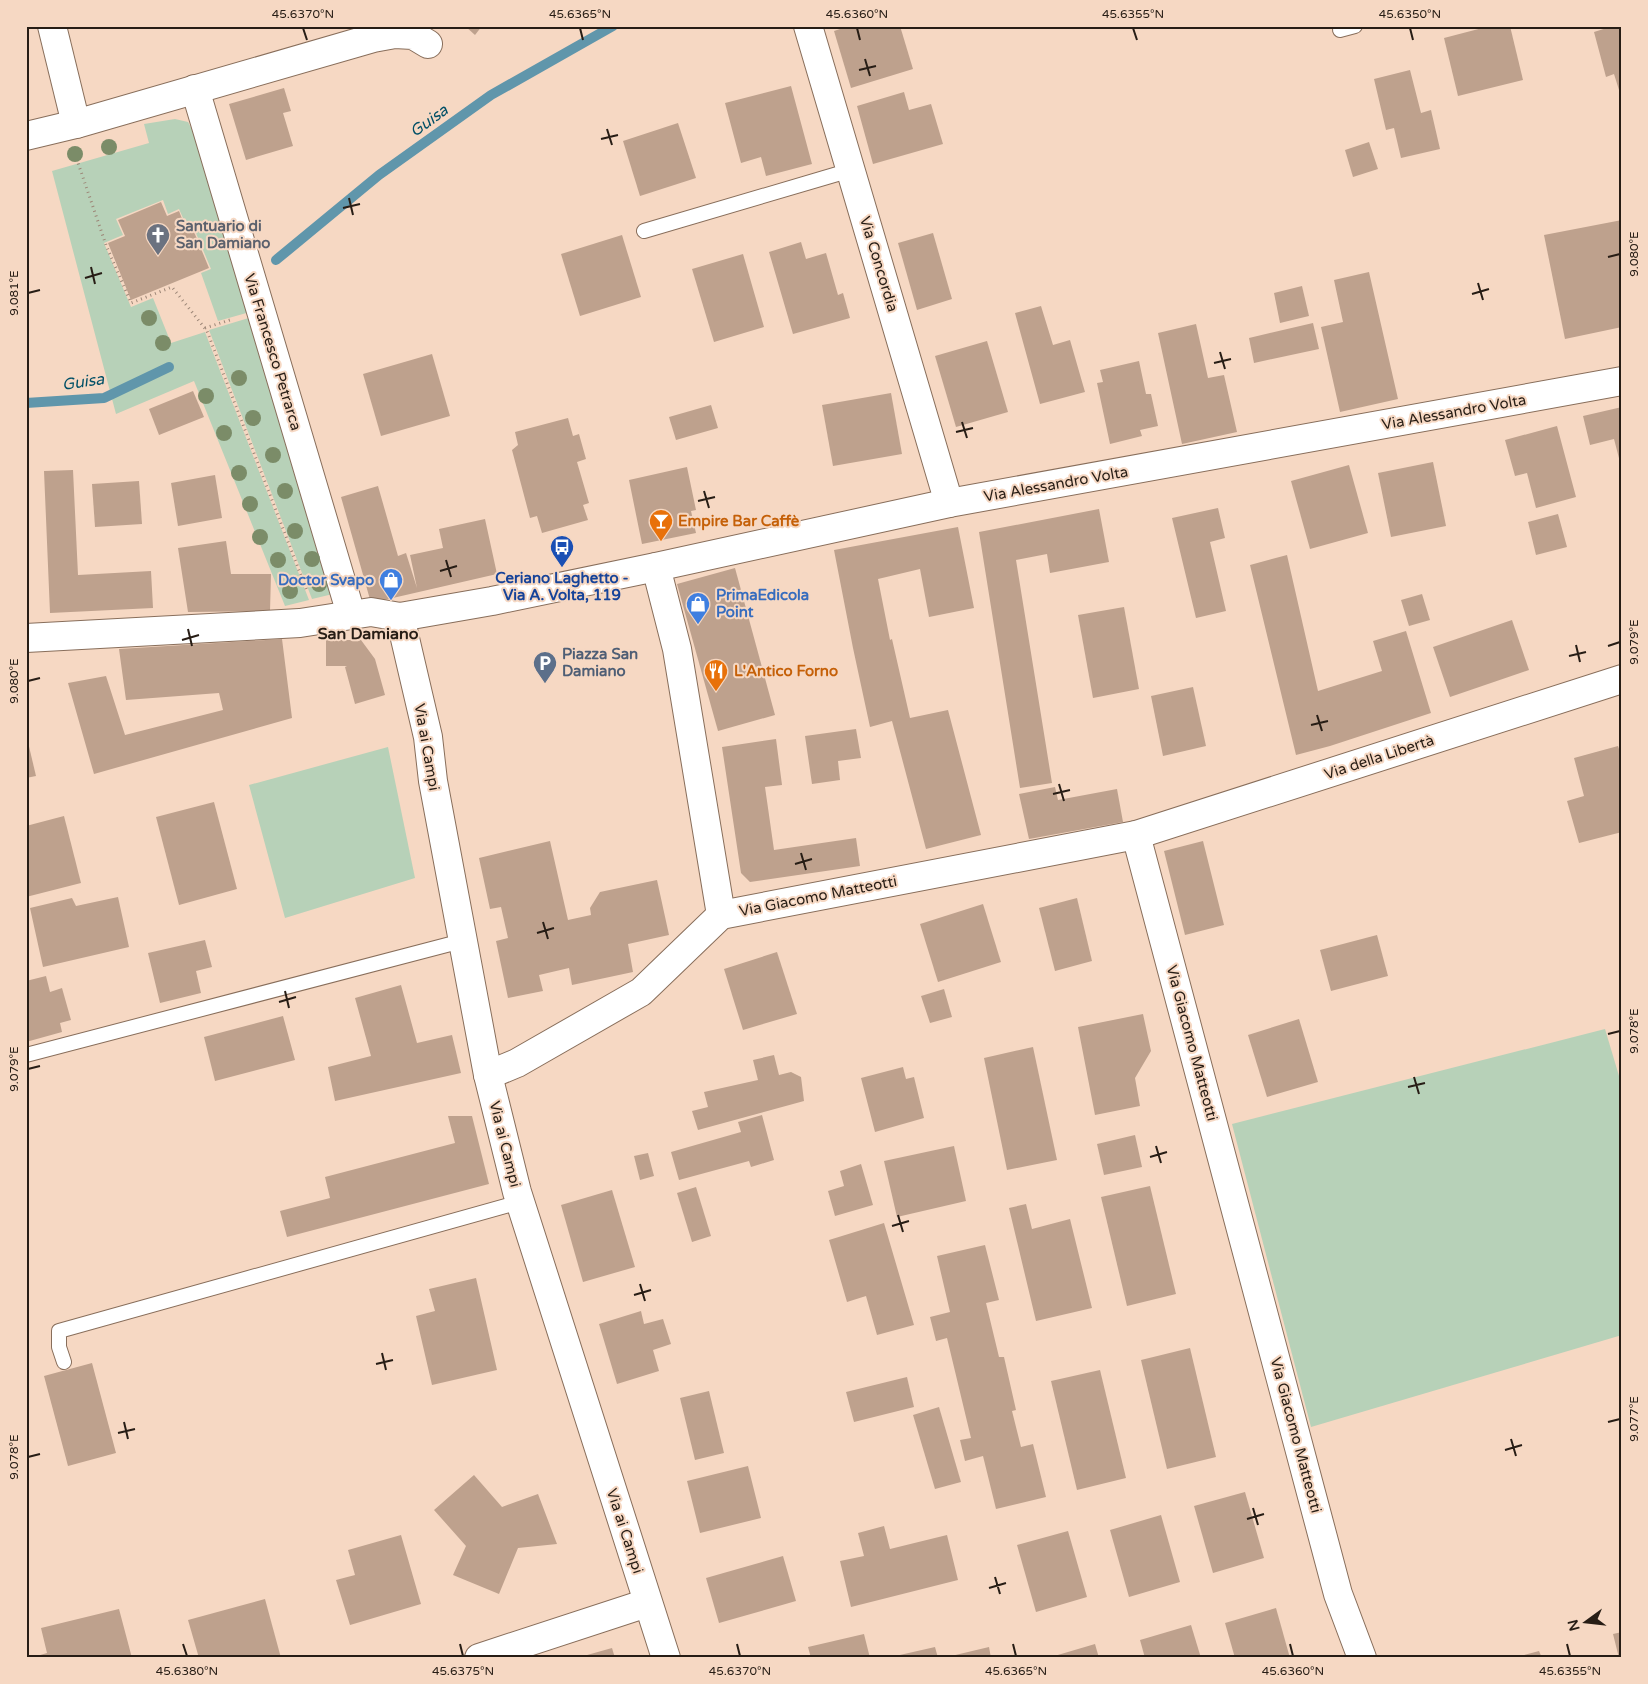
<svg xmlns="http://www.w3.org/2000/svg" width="1648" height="1684" font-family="'Varela Round',sans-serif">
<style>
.green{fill:#b7d1b8}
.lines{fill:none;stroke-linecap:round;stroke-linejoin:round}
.stream{stroke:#6096ab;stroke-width:10}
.building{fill:#bea18d}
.lane-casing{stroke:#886e5b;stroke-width:16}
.street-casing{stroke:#886e5b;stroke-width:30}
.secondary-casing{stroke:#886e5b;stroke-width:30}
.path{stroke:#9c8677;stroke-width:3;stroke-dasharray:1 4;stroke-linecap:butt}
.lane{stroke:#fff;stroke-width:14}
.street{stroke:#fff;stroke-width:28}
.secondary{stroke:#fff;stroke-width:28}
.tree{fill:#7b8c68}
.ticks{fill:none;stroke:#271d15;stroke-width:2}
.labels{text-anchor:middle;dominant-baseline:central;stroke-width:4;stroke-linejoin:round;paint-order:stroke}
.worship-label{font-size:15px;font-weight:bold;fill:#5b616d;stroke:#f6d8c3;text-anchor:start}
.street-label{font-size:15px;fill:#271d15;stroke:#f6d8c3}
.food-label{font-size:15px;font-weight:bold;fill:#c56008;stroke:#f6d8c3;text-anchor:start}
.transit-label{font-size:15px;font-weight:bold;fill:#164399;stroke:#f6d8c3}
.shop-label{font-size:15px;font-weight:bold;fill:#366cbe;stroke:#f6d8c3;text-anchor:end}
.service-label{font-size:15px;font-weight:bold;fill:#4e5e75;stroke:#f6d8c3;text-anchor:start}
.water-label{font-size:16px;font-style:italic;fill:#004f66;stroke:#f6d8c3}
.neighbourhood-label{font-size:16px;font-weight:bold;fill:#271d15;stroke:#f6d8c3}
.neatline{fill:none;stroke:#271d15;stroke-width:2}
.ticks-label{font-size:12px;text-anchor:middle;fill:#271d15}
</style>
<rect width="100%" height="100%" fill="#f6d8c3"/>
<g class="green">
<polygon points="175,119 188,122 195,135 250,312 218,321 201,273 211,269 193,226 187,227 179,209 168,214 163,200 116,219 123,235 104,243 131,307 153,298 171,343 205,332 309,600 285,606 194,381 116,414 52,171 149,143 144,124"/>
<polygon points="252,317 333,594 312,599 209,330"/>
<polygon points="388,747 415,878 285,918 249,785"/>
<polygon points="1605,1029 1622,1086 1622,1335 1311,1427 1232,1124"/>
</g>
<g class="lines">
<g class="stream">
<polyline points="276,260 379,175 491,95 613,26"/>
<polyline points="26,403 104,398 169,367"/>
</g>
</g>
<g class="building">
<polygon points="465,26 482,26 475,35"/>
<polygon points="849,26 900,26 913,69 851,88 834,31"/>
<polygon points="1490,26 1510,26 1523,80 1458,96 1444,38"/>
<polygon points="1613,26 1622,26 1622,89 1619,90 1614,74 1606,77 1594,32"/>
<polygon points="1410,70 1421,113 1431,110 1440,149 1401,158 1394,128 1386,130 1374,79"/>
<polygon points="791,86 812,164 766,176 761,157 741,163 725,103"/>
<polygon points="284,88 291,111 283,113 293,146 246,160 229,104"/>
<polygon points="904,92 909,110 931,104 943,144 873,164 857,106"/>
<polygon points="678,123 696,178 640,196 623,141"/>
<polygon points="1369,142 1378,169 1353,177 1345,150"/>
<polygon points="161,202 167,216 179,211 186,229 192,227 209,268 131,300 108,243 125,236 118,220"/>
<polygon points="1622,220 1622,327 1565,339 1544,235"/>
<polygon points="933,233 952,299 917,310 898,243"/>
<polygon points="622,235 641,297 580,316 561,254"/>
<polygon points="801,242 806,259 826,253 838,295 843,293 850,318 793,334 769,252"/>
<polygon points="743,254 764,327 714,342 692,269"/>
<polygon points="1369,272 1398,399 1340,412 1321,327 1343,322 1334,280"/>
<polygon points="1302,286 1309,316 1280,323 1274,293"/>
<polygon points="1041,306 1053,345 1070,340 1085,392 1040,404 1015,313"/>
<polygon points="1313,323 1319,349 1254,363 1249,338"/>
<polygon points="1196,324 1208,378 1224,375 1237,432 1182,444 1158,333"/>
<polygon points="987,341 1008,412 956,427 935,356"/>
<polygon points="432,354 450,416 381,436 363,374"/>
<polygon points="1139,361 1146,394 1151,394 1158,426 1140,430 1142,436 1110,444 1097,383 1103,382 1100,370"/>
<polygon points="193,391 204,417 159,435 149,409"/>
<polygon points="891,393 902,454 833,466 822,405"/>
<polygon points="711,405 718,428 676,440 669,417"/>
<polygon points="1622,407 1622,466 1621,466 1614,439 1590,445 1583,416"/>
<polygon points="568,418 573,436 579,434 586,459 577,462 589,503 583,505 588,520 542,533 537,516 530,518 512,450 518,445 515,432"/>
<polygon points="1557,426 1576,497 1536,508 1527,473 1515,476 1505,440"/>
<polygon points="1433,462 1446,526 1391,537 1378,473"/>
<polygon points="1349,465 1368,533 1310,549 1291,481"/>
<polygon points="687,467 696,510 691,511 696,533 642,544 629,480"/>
<polygon points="73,470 78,575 151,571 153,608 50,613 44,471"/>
<polygon points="215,475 222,518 178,526 171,483"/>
<polygon points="139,481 142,524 95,527 92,484"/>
<polygon points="378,486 398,556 406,553 417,588 410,555 443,548 439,529 485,519 497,574 371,603 341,497"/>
<polygon points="1218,508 1225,538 1210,542 1226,611 1196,618 1172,518"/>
<polygon points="1099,509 1109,562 1050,573 1047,554 1016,560 1052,783 1020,788 979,532"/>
<polygon points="1558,514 1567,547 1536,555 1528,522"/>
<polygon points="958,527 974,608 929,617 920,569 878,579 890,640 892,639 910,718 948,710 981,835 926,849 892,721 870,727 853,648 834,550"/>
<polygon points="226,541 231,574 271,574 270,611 188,612 178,548"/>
<polygon points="1287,555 1318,691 1382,671 1373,641 1406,631 1431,713 1330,746 1296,755 1250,565"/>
<polygon points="735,568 775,715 718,731 677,584"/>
<polygon points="1422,594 1430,620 1409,626 1401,600"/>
<polygon points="1124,607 1139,689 1093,698 1078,615"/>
<polygon points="1512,620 1529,670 1450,697 1433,647"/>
<polygon points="282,639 292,718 94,774 68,683 106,676 125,735 223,710 219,693 126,700 119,649"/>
<polygon points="326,640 361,640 375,659 385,695 355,704 345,667 347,666 326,666"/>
<polygon points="1193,687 1206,746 1163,756 1151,696"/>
<polygon points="856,729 861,758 838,761 840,780 812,784 805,736"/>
<polygon points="27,738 36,776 26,778 26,739"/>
<polygon points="776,739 782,785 765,787 774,850 856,838 860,866 750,882 741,873 722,747"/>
<polygon points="1618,746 1622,758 1622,832 1579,843 1567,801 1584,796 1574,758"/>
<polygon points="1055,787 1058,800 1117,789 1123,822 1029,839 1019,794"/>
<polygon points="214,802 237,889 179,905 156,817"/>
<polygon points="64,816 81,883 26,897 26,826"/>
<polygon points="550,841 568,920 591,915 590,908 600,892 657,880 669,935 628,944 633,972 572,985 569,968 539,975 543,991 508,998 496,941 508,938 501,907 490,909 479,858"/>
<polygon points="1203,841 1224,925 1185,935 1164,851"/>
<polygon points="118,897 129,947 43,967 30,908 72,898 76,906"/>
<polygon points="1077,898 1092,961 1055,971 1039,908"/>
<polygon points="983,904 1001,962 938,982 920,924"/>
<polygon points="1377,935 1388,976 1331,991 1320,950"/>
<polygon points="205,940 212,967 196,971 201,993 160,1003 148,953"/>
<polygon points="777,952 797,1014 743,1030 724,969"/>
<polygon points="46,976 50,992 62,988 71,1020 60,1023 62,1032 26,1042 26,981"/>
<polygon points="401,985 417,1043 452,1035 461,1073 335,1101 328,1067 371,1056 355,998"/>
<polygon points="944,989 952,1017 930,1023 921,996"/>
<polygon points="1143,1014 1151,1051 1135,1078 1140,1106 1095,1115 1078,1027"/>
<polygon points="283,1016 295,1060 215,1081 204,1037"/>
<polygon points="1299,1019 1318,1082 1267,1097 1248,1035"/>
<polygon points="1033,1047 1057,1160 1007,1170 984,1058"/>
<polygon points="774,1055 779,1075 791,1072 801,1077 804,1101 698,1130 692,1111 708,1107 704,1092 758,1080 753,1060"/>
<polygon points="903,1067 906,1079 914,1077 924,1118 875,1132 861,1078"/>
<polygon points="762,1115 774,1160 751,1167 749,1161 679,1180 671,1152 741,1132 738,1122"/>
<polygon points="448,1116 472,1116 489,1184 287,1237 280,1211 330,1198 325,1177 455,1143"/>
<polygon points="1135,1135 1142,1167 1104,1175 1097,1144"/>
<polygon points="954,1146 966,1201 897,1217 884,1161"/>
<polygon points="648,1153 654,1176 640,1180 634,1156"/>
<polygon points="861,1164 873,1205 835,1216 828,1191 844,1186 840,1171"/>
<polygon points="1150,1186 1176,1294 1127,1306 1101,1197"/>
<polygon points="696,1187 711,1236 692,1242 677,1193"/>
<polygon points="612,1190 635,1267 583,1282 561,1205"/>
<polygon points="1026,1204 1032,1229 1070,1219 1092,1308 1036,1321 1009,1208"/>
<polygon points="884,1223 914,1325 877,1335 866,1296 847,1302 829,1240"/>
<polygon points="985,1245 999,1300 986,1303 999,1357 1004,1357 1016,1410 1012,1411 1021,1447 1033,1444 1046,1497 996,1509 983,1456 965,1461 960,1440 971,1438 947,1338 936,1341 930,1317 950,1312 937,1256"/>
<polygon points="476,1278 497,1370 432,1385 416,1316 435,1311 429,1289"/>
<polygon points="641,1311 644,1324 663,1319 671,1344 653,1350 659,1371 617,1384 599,1324"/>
<polygon points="1190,1348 1216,1457 1167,1469 1141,1360"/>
<polygon points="92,1363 116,1453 68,1466 44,1376"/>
<polygon points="1100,1370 1126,1478 1077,1490 1051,1381"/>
<polygon points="907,1377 914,1407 854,1422 846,1392"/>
<polygon points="709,1391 724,1453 695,1460 680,1398"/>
<polygon points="939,1407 961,1482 935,1489 913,1415"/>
<polygon points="748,1466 761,1518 700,1533 687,1481"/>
<polygon points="474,1475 502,1507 538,1494 557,1544 518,1548 499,1594 453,1575 466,1546 434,1510"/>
<polygon points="1245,1492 1264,1558 1213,1573 1194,1506"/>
<polygon points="1161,1515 1180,1582 1129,1597 1110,1530"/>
<polygon points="884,1526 890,1549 947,1535 958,1580 851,1607 840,1561 864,1556 858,1533"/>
<polygon points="1068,1531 1087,1597 1036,1612 1017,1545"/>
<polygon points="401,1535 421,1604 350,1625 336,1580 355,1575 348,1550"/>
<polygon points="783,1556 796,1601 719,1623 706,1578"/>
<polygon points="265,1599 281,1658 199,1658 188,1620"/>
<polygon points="1276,1608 1290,1658 1235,1658 1225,1623"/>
<polygon points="119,1609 132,1658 30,1658 47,1653 41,1628"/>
<polygon points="1191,1625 1201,1658 1145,1658 1140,1640"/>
<polygon points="1622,1632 1622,1658 1619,1658 1613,1634"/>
<polygon points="864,1634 870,1658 811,1658 808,1647"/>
<polygon points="1095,1644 1099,1658 1051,1658 1051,1657"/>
<polygon points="935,1647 938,1658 892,1658 891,1657"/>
<polygon points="989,1647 991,1658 948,1658 947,1657"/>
<polygon points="612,1648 615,1658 580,1658 580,1657"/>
<polygon points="1539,1651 1542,1658 1518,1658 1517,1657"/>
</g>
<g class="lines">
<g class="lane-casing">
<g id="lane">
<polyline points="1340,30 1355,26"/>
<polyline points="644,231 851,170"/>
<polyline points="26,1055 462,941"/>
<polyline points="64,1362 59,1347 59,1331 520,1202"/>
</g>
</g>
<g class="street-casing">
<g id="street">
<polyline points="52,26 76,124"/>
<polyline points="808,26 949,503"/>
<polyline points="195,89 351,614"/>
<polyline points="26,136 76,124 373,38 395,34 413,35 428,44"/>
<polyline points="656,567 677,649 721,915"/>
<polyline points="400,617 428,737 433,781 488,1075 517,1192 666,1658"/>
<polyline points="1136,835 1338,1594 1362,1658"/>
<polyline points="488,1075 517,1063 641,992 721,915 1136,835 1622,679"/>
<polyline points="479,1658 647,1603"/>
</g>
</g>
<g class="secondary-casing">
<polyline id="secondary" points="26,638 300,623 371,612 400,617 492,601 656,567 949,503 1622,381"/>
</g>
<g class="path">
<polyline points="75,154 106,245 131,303 172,287 207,331 307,591"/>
<polyline points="205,328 233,319"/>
</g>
<use href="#lane" class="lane"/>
<use href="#street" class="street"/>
<use href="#secondary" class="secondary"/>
</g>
<g class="tree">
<circle cx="109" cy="147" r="8"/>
<circle cx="75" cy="154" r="8"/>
<circle cx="149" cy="318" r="8"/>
<circle cx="163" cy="343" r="8"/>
<circle cx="239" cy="378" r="8"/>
<circle cx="206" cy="396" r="8"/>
<circle cx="253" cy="418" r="8"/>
<circle cx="224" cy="433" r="8"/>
<circle cx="273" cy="455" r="8"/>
<circle cx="239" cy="473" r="8"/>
<circle cx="285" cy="491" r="8"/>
<circle cx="250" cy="504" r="8"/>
<circle cx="295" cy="531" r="8"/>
<circle cx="260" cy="537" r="8"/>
<circle cx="312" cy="559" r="8"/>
<circle cx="278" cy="560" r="8"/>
<circle cx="319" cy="584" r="8"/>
<circle cx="290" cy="591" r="8"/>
</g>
<path class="ticks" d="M 303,28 L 307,40M 580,28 L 583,40M 857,28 L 860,40M 1133,28 L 1137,40M 1410,28 L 1413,40M 865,59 L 870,76M 859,70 L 876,66M 607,129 L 612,145M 601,139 L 618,135M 349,198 L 353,215M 343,208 L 360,204M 1608,257 L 1620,254M 91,267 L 95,284M 85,278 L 102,273M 1478,283 L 1483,300M 28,293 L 40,290M 1472,294 L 1489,289M 1220,352 L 1225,369M 1214,363 L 1231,359M 962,422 L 967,438M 956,432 L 973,428M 704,491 L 709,508M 698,501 L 715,497M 446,560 L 451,577M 440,571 L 457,566M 188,629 L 192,646M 182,640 L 199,635M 1576,645 L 1580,662M 1608,646 L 1620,642M 1569,656 L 1586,652M 28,681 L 40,678M 1317,715 L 1322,731M 1311,725 L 1328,721M 1059,784 L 1064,801M 1053,794 L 1070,790M 801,853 L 806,870M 795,864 L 812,859M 543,922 L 548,939M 537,933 L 554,928M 285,991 L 289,1008M 279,1002 L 296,997M 1608,1034 L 1620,1031M 28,1069 L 40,1066M 1414,1077 L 1419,1094M 1408,1087 L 1425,1083M 1156,1146 L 1161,1163M 1150,1157 L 1167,1152M 898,1215 L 903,1232M 892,1226 L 909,1221M 640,1284 L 645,1301M 634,1295 L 651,1290M 382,1353 L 386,1370M 376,1364 L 393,1360M 124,1422 L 128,1439M 1608,1422 L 1620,1419M 118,1433 L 135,1429M 1511,1439 L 1516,1456M 1505,1450 L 1522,1445M 28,1457 L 40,1454M 1253,1508 L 1258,1525M 1247,1519 L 1264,1514M 995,1577 L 1000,1594M 989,1588 L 1006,1583M 183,1644 L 187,1656M 460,1644 L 463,1656M 737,1644 L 740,1656M 1013,1644 L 1016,1656M 1290,1644 L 1293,1656M 1567,1644 L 1570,1656"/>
<defs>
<g id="church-pin" transform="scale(1.25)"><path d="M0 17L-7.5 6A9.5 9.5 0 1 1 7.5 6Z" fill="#6b7280" stroke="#f6d8c3"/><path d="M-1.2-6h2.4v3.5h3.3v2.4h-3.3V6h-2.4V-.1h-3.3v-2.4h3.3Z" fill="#fff"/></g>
<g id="bar-pin" transform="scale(1.25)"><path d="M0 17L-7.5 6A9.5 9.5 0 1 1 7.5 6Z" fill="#e8710a" stroke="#f6d8c3"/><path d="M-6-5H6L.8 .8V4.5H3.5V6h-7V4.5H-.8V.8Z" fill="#fff"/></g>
<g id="bus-pin" transform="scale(1.25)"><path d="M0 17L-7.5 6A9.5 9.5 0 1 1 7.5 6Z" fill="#1a4fb4" stroke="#f6d8c3"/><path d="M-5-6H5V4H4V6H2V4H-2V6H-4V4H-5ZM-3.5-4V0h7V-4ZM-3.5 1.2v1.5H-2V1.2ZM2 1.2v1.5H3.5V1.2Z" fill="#fff"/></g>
<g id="shop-pin" transform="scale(1.25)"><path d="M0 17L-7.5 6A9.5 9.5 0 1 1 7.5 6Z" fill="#3f7fe0" stroke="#f6d8c3"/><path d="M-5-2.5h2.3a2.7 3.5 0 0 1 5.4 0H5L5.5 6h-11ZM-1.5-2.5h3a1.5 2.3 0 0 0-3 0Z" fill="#fff"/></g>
<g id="parking-pin" transform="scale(1.25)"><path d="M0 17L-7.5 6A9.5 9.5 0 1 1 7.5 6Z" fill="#5c6f8a" stroke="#f6d8c3"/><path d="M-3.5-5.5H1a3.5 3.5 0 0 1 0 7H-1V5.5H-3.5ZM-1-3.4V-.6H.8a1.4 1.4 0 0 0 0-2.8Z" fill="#fff"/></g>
<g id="restaurant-pin" transform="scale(1.25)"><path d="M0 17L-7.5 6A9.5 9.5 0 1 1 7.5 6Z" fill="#e8710a" stroke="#f6d8c3"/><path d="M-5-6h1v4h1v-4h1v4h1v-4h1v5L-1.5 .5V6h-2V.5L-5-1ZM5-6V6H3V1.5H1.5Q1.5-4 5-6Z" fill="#fff"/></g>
</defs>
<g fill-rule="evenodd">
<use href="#church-pin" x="158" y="235"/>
<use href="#bar-pin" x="661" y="521"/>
<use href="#bus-pin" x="562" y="547"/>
<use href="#shop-pin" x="391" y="580"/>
<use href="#shop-pin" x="698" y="604"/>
<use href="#parking-pin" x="545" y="663"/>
<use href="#restaurant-pin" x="716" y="671"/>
</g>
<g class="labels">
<g class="worship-label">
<text x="176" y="226">Santuario di<tspan x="176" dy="17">San Damiano</tspan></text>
</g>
<g class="street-label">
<text transform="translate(879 264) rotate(73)">Via Concordia</text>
<text transform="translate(273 352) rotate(73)">Via Francesco Petrarca</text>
<text transform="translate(1454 412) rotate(-10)">Via Alessandro Volta</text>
<text transform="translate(1056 484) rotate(-10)">Via Alessandro Volta</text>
<text transform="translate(427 747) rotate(80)">Via ai Campi</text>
<text transform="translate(1379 757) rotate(-18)">Via della Libertà</text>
<text transform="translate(818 896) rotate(-11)">Via Giacomo Matteotti</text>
<text transform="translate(1192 1043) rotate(75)">Via Giacomo Matteotti</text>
<text transform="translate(505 1144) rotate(76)">Via ai Campi</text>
<text transform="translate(1296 1435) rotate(75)">Via Giacomo Matteotti</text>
<text transform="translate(625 1531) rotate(72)">Via ai Campi</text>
</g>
<g class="food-label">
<text x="678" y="521">Empire Bar Caffè</text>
<text x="734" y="671">L'Antico Forno</text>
</g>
<g class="transit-label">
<text x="562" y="578">Ceriano Laghetto -<tspan x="562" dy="17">Via A. Volta, 119</tspan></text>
</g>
<g class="shop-label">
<text x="374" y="580">Doctor Svapo</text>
<text x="716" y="595" text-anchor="start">PrimaEdicola<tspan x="716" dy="17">Point</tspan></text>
</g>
<g class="service-label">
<text x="562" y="654">Piazza San<tspan x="562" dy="17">Damiano</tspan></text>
</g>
<g class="water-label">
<text transform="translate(429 121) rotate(-36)">Guisa</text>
<text transform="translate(83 382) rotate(-8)">Guisa</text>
</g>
<g class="neighbourhood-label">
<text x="368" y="634">San Damiano</text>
</g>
</g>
<rect width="1648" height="1684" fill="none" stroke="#f6d8c3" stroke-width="55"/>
<g transform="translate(1586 1622) rotate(255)" stroke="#f6d8c3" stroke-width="4" paint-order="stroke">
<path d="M0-4L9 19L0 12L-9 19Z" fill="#271d15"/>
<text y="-8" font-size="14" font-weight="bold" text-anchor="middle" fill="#271d15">N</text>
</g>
<rect x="28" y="28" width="1592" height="1628" class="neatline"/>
<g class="ticks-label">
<text x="303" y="18">45.6370°N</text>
<text x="580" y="18">45.6365°N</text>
<text x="857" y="18">45.6360°N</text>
<text x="1133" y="18">45.6355°N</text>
<text x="1410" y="18">45.6350°N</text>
<text transform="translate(1634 254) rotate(-90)" y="4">9.080°E</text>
<text transform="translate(14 293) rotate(-90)" y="4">9.081°E</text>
<text transform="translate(1634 642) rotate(-90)" y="4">9.079°E</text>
<text transform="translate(14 681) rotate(-90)" y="4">9.080°E</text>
<text transform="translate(1634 1031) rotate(-90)" y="4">9.078°E</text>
<text transform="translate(14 1069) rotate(-90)" y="4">9.079°E</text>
<text transform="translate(1634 1419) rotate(-90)" y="4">9.077°E</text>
<text transform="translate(14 1457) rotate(-90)" y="4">9.078°E</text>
<text x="187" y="1675">45.6380°N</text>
<text x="463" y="1675">45.6375°N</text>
<text x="740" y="1675">45.6370°N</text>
<text x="1016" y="1675">45.6365°N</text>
<text x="1293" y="1675">45.6360°N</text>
<text x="1570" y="1675">45.6355°N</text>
</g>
</svg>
